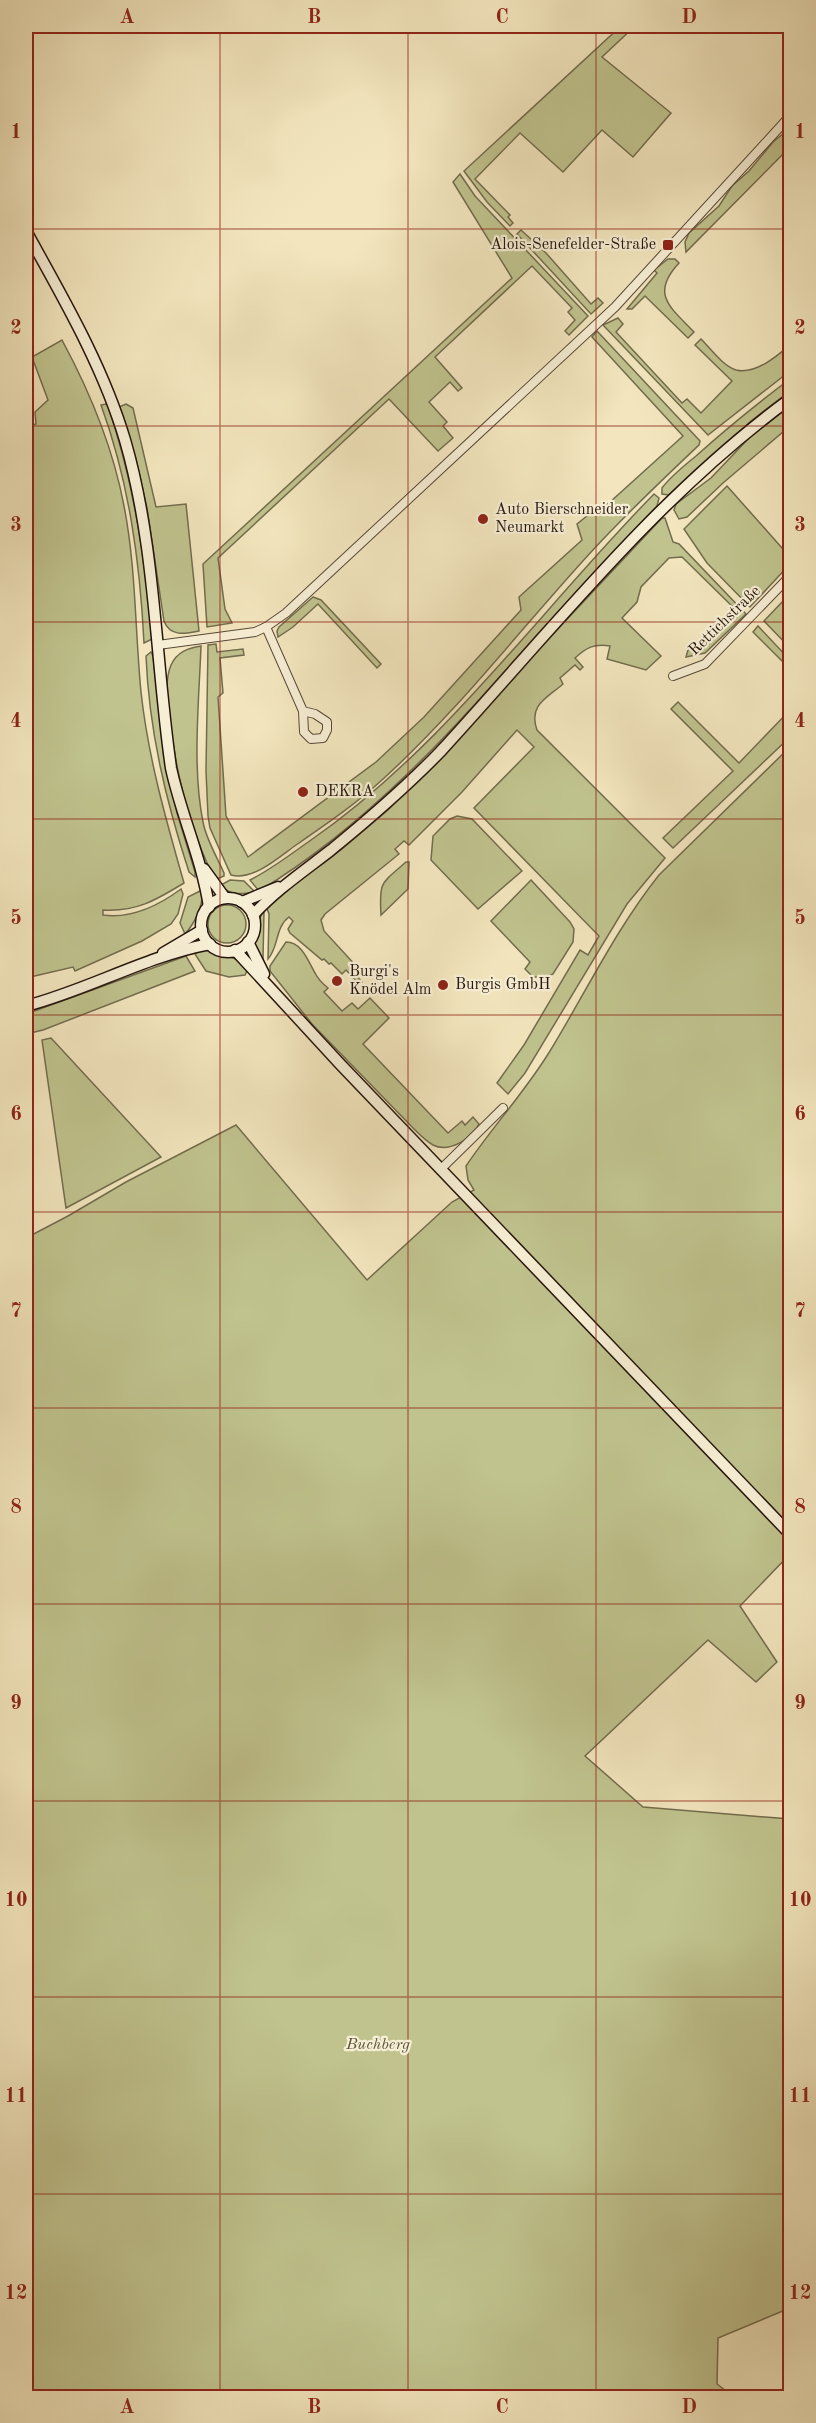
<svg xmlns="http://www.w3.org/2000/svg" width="816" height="2423" font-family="'Old Standard TT',serif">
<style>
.green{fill:#c0c38e;stroke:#726c4e;stroke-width:1.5}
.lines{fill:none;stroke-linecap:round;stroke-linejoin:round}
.street-casing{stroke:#584939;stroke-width:10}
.secondary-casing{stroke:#25150d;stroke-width:13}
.street{stroke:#f7efd5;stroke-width:8}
.secondary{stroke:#f7efd5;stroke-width:10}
.grid{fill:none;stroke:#8f2418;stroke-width:1.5;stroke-opacity:0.55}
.poi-dot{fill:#8f2418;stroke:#f7efd5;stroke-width:2}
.labels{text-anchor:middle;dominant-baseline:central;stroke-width:4.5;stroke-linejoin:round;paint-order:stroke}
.poi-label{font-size:16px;fill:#25150d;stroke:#f7efd5;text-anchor:start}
.street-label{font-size:16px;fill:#25150d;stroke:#f7efd5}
.park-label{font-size:16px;font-style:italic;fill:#5b523a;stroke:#f7efd5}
.neatline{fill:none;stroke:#8f2418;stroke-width:2}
.grid-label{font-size:20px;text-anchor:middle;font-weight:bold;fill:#8f2418}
</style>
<rect width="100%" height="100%" fill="#f3e6be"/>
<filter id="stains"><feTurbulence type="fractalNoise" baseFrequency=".00333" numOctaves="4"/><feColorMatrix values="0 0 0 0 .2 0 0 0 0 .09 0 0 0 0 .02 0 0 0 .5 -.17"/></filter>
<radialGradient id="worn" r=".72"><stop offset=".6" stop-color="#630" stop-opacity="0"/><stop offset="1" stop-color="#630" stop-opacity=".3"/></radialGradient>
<g class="green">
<polygon points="621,26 635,26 602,57 671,113 633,157 602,130 563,172 520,133 475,179 510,215 508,217 513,223 510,226 487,202 464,171"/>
<polygon points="784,133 790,134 790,146 787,150 686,252 685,242 689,233 719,206 732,186 749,171 773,142"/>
<polygon points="460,174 475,196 588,316 569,335 565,331 575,320 568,312 572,308 532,266 435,357 462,388 458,391 450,382 429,402 447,422 443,426 453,438 438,451 389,399 218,558 225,609 232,623 207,627 203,564 512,278 453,182"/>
<polygon points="521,230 546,253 591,304 598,298 603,303 591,314 517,234"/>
<path d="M 668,259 L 675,259 L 679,263 C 650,294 670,307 694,332 L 688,338 L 645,296 L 632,309 L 627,309 L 657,273 L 654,270 Z"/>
<path d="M 618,318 L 623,324 L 616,332 L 682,403 L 687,399 L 701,413 L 732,381 L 695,345 L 701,339 C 710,348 723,366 736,370 C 755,375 777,356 790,345 L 790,371 L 708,435 L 603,325 Z"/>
<path d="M 597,331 L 700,441 L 699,445 C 662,480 626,514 592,551 C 522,627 459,710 383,779 C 356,804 325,825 296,845 C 279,857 253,881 231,875 L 210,828 L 208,816 L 206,771 L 208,645 L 216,644 L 217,652 L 243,649 L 244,655 L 220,658 L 223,693 L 218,697 L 226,816 L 248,857 L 376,762 L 424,717 L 521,610 L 519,597 L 582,540 L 577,524 L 592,512 L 599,512 L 683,436 L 592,337 Z"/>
<path d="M 62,340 C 90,392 113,447 124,506 C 136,567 135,630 141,692 C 148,757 166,820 184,883 C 156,900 137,912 103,910 L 103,915 C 132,919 158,906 181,889 L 183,894 L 178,914 L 171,924 L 142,941 L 75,971 L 73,967 L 26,978 L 26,427 L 36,424 L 35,412 L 48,400 L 32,357 Z"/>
<path d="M 790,379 L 790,391 L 751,421 L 669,495 L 662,494 L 662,488 C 671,476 684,466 696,456 C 726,429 758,403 790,379 Z"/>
<path d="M 106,404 L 108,406 C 134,483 145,558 152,639 L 144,643 C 140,561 129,482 101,405 Z"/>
<path d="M 126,404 L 133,408 L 156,507 L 186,504 L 199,631 C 185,634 170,637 164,621 L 147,508 L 136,459 L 119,407 Z"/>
<polygon points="790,406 790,426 723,483 687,517 679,519 674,510 676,504 711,478 749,438"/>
<polygon points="727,486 790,557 790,564 750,607 707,563 684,529"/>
<path d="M 654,494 L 659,498 L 657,506 C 616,549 576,592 536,636 C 452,731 368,825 259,891 L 250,880 C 272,869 291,854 311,840 C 445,747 540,610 654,494 Z"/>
<path d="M 662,518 L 665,518 L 673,542 L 679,544 L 746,614 L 705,653 L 686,657 L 688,650 L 692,646 L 697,650 L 736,610 L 682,557 L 669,558 L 641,587 L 637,602 L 622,618 L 661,656 L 646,670 L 607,659 L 610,646 C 594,643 586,648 575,658 L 583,667 L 580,670 L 575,665 L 560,678 L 563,684 C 547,698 528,705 537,730 L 665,858 L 627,904 L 525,1073 L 508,1094 L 497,1083 L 524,1045 L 580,950 L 588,955 L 599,936 L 474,808 L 534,747 L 517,730 L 462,792 L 409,845 L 404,841 L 395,849 L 399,854 L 325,914 L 321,920 L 324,931 L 358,968 L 354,973 L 362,982 L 359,984 L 346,970 L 342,974 L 331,963 L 329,964 L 324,959 L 322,960 L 290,933 L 288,929 L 293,921 L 289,917 C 275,927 279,947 268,959 L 269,914 L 266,906 L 342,849 L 389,809 Z"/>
<polygon points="313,597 321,600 381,664 377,668 318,604 293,627 278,637 277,631 279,627"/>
<polygon points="783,601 790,608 790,648 764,621"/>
<polygon points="758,626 790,660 790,669 753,632"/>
<path d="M 201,646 C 199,701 192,768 203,822 C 206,839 217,857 224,873 L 224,876 L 217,879 L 213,876 C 189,826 176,775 170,720 C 168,703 164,682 171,665 C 177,652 188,648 201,646 Z"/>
<path d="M 151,652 L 153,656 L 165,760 L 177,813 L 195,872 L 195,877 L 189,872 C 166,801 149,731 146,656 Z"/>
<polygon points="678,702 739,763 790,710 790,737 673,848 663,838 733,771 671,709"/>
<path d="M 790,747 L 790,1554 L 740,1606 L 777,1662 L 756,1682 L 708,1640 L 585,1756 L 643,1807 L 790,1819 L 790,2308 L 718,2338 L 717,2384 L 734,2397 L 26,2398 L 26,1238 L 68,1216 L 126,1182 L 236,1125 L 367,1280 L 452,1202 L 474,1190 L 468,1180 L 466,1166 C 493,1126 525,1092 550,1051 C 586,992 616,929 659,875 Z"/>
<polygon points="457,816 472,819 522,871 478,909 431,860 433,836 450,819"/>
<path d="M 406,862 L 409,862 L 408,889 L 381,915 C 379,881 381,884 406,862 Z"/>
<path d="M 230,880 L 244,881 L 255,892 C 242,894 229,896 221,885 Z"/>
<polygon points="531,880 570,922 574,929 573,942 553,974 547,977 533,977 525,969 530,962 491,921"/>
<path d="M 202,890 C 204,904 195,923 185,934 L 180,923 L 188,897 Z"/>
<circle cx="227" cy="924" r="19"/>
<path d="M 264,911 L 263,959 L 262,959 L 254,942 C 257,932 257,918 264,911 Z"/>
<path d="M 286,942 C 302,942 308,961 315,973 C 318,979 323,984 328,988 L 324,992 L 342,1011 L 352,1003 L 358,1009 L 370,998 L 389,1018 L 363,1044 L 448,1133 L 462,1121 L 465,1125 L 473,1117 L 479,1124 C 472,1139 449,1153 433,1145 C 426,1141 420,1135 414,1129 L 312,1024 L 270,971 L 270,966 Z"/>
<path d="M 207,950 C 222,958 237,954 248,969 L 245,975 L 229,977 L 206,971 L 193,951 Z"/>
<polygon points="186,956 195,971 43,1030 26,1034 26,1014"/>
<polygon points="51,1038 161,1157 66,1208 42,1040"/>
</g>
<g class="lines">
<g class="street-casing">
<g id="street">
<polyline points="781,26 790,34"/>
<polyline points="266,627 303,711 304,732 311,739 323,738 327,730 327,722 315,714 303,711"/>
<polyline points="158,645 255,632 266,627 286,613 615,307 790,116"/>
<polyline points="673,676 705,664 790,576"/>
<polyline points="441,1169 503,1108"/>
</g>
</g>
<g class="secondary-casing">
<g id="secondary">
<path d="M 26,231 C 63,298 103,366 125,440 C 156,547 155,658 171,768 C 181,815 202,859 209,907"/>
<polyline points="204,869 225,898"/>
<circle cx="228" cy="925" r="27"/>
<polyline points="242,902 278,887"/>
<path d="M 253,915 C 276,890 304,871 331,850 C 369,819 406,787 440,752 C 552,630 656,497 790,399"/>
<polyline points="248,942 264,974"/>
<polyline points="235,950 341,1065 790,1534"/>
<polyline points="163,953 202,930"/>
<path d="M 26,1006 C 88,990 146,956 210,944"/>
</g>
</g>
<use href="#street" class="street"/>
<use href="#secondary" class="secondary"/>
</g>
<path class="grid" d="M 220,26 L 220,2398M 408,26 L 408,2398M 596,26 L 596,2398M 26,229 L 790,229M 26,426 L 790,426M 26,622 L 790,622M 26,819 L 790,819M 26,1015 L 790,1015M 26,1212 L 790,1212M 26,1408 L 790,1408M 26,1604 L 790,1604M 26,1801 L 790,1801M 26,1997 L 790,1997M 26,2194 L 790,2194"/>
<g class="poi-dot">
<rect x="662" y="239" width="12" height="12" rx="3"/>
<circle cx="483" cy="519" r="6"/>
<circle cx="303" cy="792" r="6"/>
<circle cx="337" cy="981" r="6"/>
<circle cx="443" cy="985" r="6"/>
</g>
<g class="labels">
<g class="poi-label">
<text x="656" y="245" text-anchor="end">Alois-Senefelder-Straße</text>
<text x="495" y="510">Auto Bierschneider<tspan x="495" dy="18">Neumarkt</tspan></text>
<text x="315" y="792">DEKRA</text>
<text x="349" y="972">Burgi's<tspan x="349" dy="18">Knödel Alm</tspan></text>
<text x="455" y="985">Burgis GmbH</text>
</g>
<g class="street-label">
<text transform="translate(725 621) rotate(-44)">Rettichstraße</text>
</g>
<g class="park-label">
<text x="378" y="2045">Buchberg</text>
</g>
</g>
<rect width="816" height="2423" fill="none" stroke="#f3e6be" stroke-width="66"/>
<rect x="33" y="33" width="750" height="2357" class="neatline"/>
<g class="grid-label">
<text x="127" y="23">A</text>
<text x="314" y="23">B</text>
<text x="502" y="23">C</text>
<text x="689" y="23">D</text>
<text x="16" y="138">1</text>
<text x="800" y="138">1</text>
<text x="16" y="334">2</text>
<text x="800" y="334">2</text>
<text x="16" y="531">3</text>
<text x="800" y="531">3</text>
<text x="16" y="727">4</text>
<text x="800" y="727">4</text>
<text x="16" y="924">5</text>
<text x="800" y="924">5</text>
<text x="16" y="1120">6</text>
<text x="800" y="1120">6</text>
<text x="16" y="1317">7</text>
<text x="800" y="1317">7</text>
<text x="16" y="1513">8</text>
<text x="800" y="1513">8</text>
<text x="16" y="1709">9</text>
<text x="800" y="1709">9</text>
<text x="16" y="1906">10</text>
<text x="800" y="1906">10</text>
<text x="16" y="2102">11</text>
<text x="800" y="2102">11</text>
<text x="16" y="2299">12</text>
<text x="800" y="2299">12</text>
<text x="127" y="2413">A</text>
<text x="314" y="2413">B</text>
<text x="502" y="2413">C</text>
<text x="689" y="2413">D</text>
</g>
<rect width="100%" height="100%" filter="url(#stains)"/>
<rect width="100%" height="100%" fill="url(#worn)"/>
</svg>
